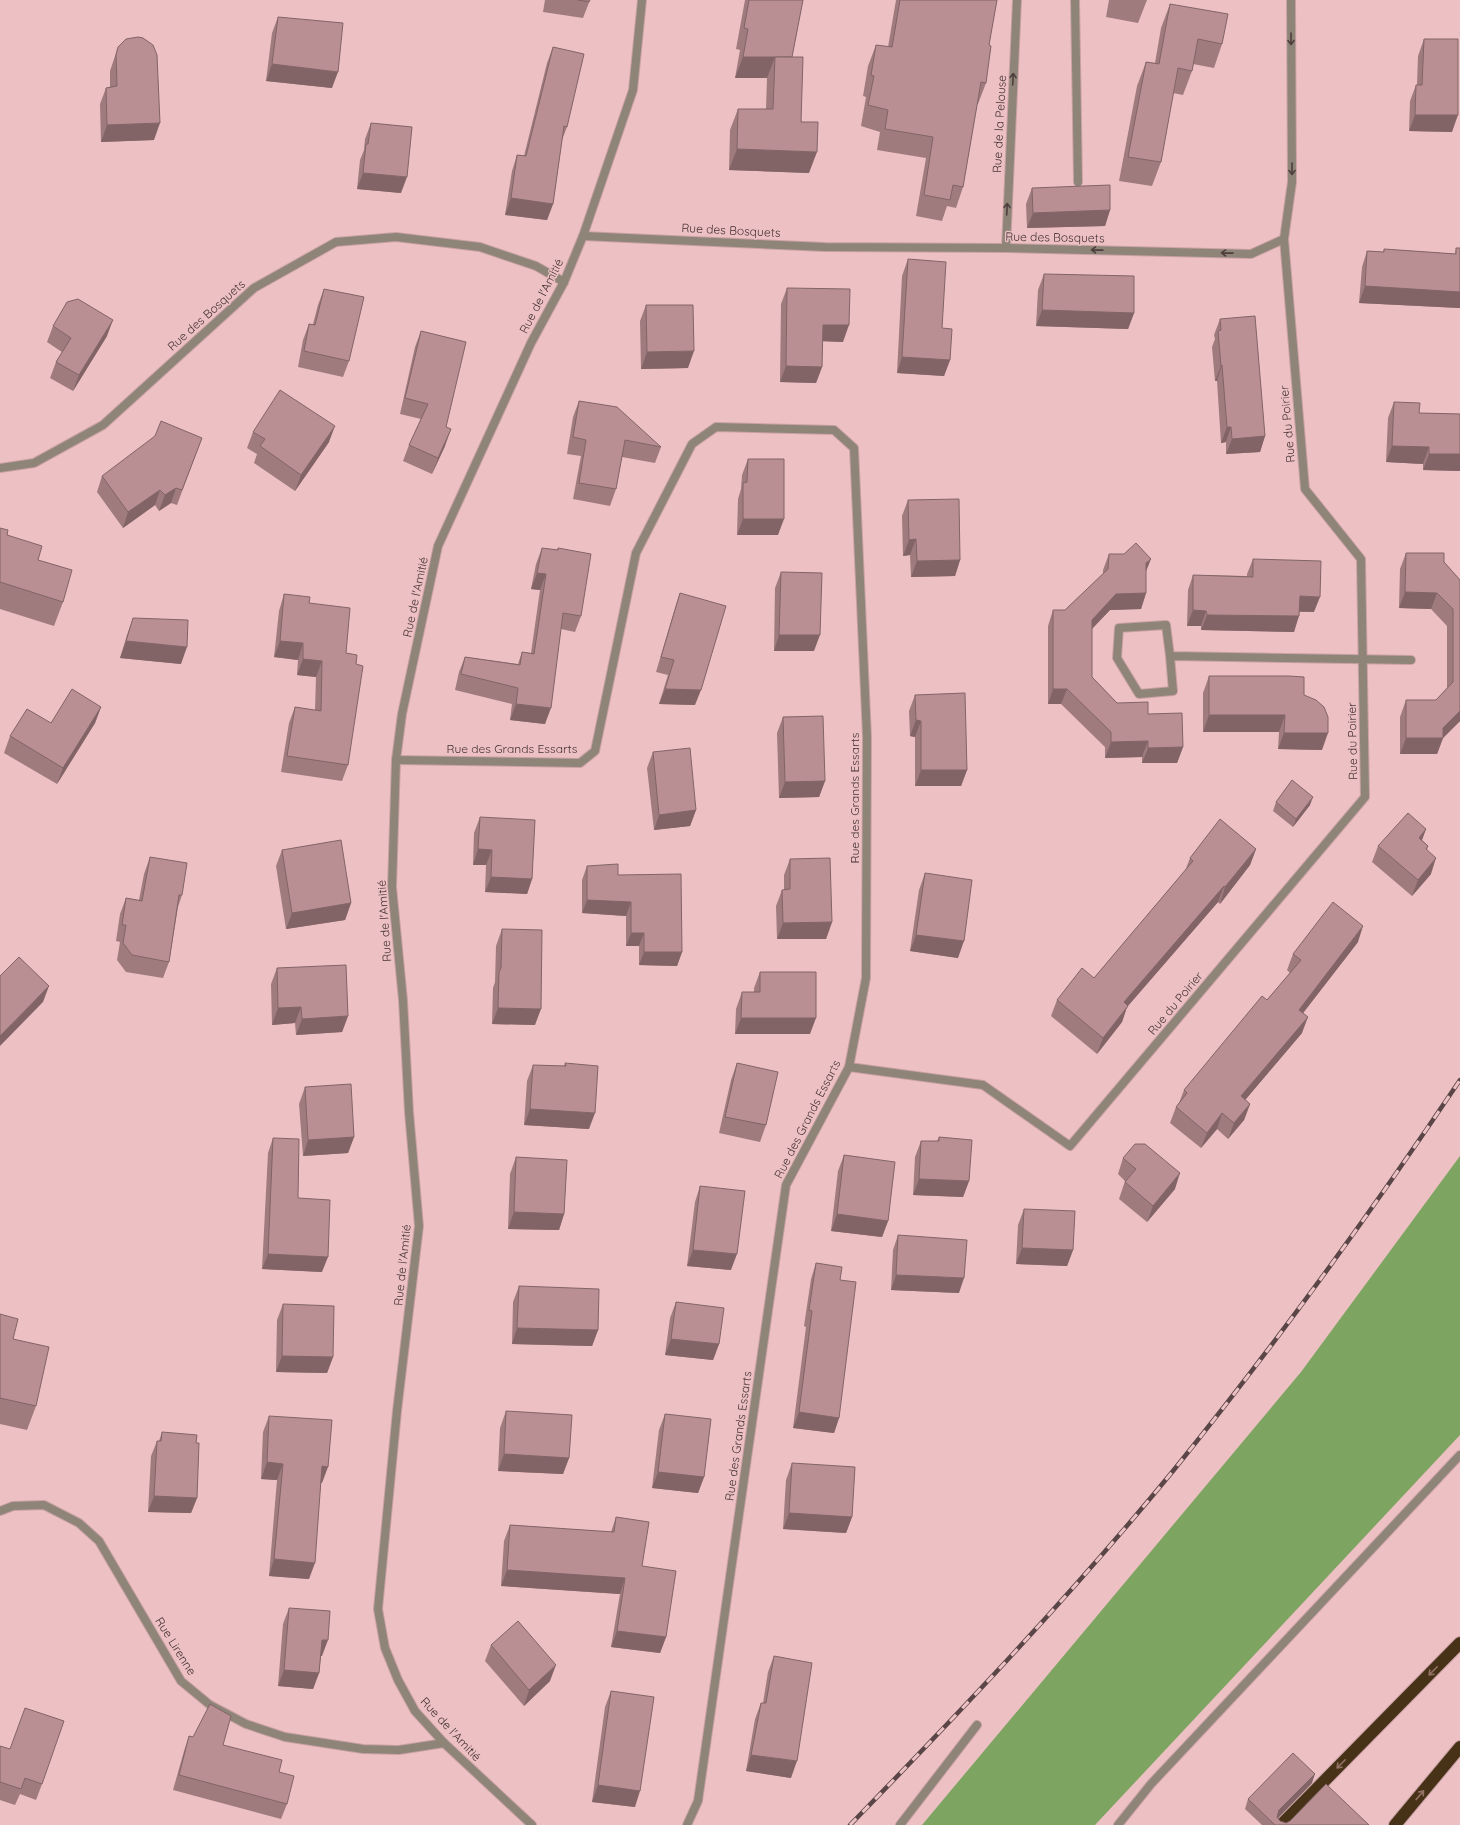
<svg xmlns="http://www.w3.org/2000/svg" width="1460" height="1825" font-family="Quicksand,sans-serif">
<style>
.forest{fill:#7ea461}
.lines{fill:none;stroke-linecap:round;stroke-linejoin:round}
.service-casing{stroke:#c8a1a4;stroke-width:10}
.minor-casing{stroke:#c8a1a4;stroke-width:10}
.tertiary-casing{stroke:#c8a1a4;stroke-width:10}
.motorway-casing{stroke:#c8a1a4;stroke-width:14}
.service{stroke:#8e8477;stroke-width:8}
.minor{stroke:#8e8477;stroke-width:8}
.tertiary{stroke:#8e8477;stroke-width:8}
.motorway{stroke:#473217;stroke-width:12}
.rail-casing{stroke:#5b4647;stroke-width:4.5}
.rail{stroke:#edc0c4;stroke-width:3;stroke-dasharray:9;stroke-linecap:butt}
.wall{fill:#9f7b7e}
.shaded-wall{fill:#826467}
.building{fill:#b98f93;stroke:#826467}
.oneway{stroke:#4e3e3d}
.oneway2{stroke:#927265}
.labels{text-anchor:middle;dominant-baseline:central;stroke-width:3;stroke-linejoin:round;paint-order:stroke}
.street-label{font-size:12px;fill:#433233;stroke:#edc0c4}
</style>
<rect width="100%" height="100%" fill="#edc0c4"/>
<polygon class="forest" points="1460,1156 1460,1435 1095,1825 922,1825 1301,1372"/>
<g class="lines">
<g class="service-casing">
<g id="service">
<polyline points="1075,0 1078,182"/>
<polyline points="900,1825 977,1725"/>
</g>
</g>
<g class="minor-casing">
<g id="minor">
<polyline points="583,236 825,247 1006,248 1251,254 1284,239 1292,182 1291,0"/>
<polyline points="1006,248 1017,0"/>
<polyline points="0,468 34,463 103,425 254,288 336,242 396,237 480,247 536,266 564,282"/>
<polyline points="1170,656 1173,691 1139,694 1117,658 1119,628 1166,625 1170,656 1411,660"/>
<polyline points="396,760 580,763 595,751 636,553 692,444 716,427 834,430 854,448 867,737 866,978 849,1067 786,1185 698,1801 687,1825"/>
<polyline points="849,1067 983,1085 1070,1146 1365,797 1361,559 1305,489 1284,239"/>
<polyline points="0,1511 13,1506 44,1505 79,1523 99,1541 181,1681 210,1705 246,1724 285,1737 363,1749 399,1750 444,1743"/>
<polyline points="1118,1825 1151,1784 1460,1455"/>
</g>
</g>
<g class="tertiary-casing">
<polyline id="tertiary" points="532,1825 444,1743 415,1711 398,1680 385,1648 378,1609 397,1411 419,1226 409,1112 403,1000 392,887 396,760 402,714 438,546 531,343 564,282 583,236 633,90 642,0"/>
</g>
<g class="motorway-casing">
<g id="motorway">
<polyline points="1281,1825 1460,1643"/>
<polyline points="1395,1825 1460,1747"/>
</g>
</g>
<use href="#service" class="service"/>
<use href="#minor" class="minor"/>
<use href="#tertiary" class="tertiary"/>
<use href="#motorway" class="motorway"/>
<g class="rail-casing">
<path id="rail" d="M 850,1825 C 962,1710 1072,1594 1173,1471 C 1275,1345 1370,1214 1460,1080"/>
</g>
<use href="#rail" class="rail"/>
</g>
<g class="wall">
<polygon points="545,0 590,0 583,18 543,12"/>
<polygon points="745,0 803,0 792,57 809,173 729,170 730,130 738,109 766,109 767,78 735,78 740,50 736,49"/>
<polygon points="896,0 997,0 989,45 986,83 978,104 977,104 963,187 956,208 947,206 942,221 916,216 926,158 877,150 880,132 861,126 866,97 863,96 868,66 876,45 888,47"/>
<polygon points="1109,0 1147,0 1138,23 1106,17"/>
<polygon points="1170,4 1222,44 1214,68 1193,64 1192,71 1183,95 1173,93 1161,162 1152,186 1119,181 1137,86 1146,62 1155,63 1161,28"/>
<polygon points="278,17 332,88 266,81 272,33"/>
<polygon points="1424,39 1452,132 1409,131 1410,101 1416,85 1417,85 1418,56"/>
<polygon points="118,47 154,140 101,142 100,104 106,88 110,87 110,71"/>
<polygon points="553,47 567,127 562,140 553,204 547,220 505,215 512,171 517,155 524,156 547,63"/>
<polygon points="371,123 401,193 357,189 360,160 364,150 365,139"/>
<polygon points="1032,188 1110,210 1105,226 1027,228 1026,204"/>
<polygon points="1456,248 1460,248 1460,308 1359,303 1362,267 1367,251 1383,252 1384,249 1455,254"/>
<polygon points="908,259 942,328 950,360 944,376 897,373 902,276"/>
<polygon points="1044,274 1134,313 1128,329 1036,326 1038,290"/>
<polygon points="787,288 843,342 822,341 822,367 816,383 780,382 781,304"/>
<polygon points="324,289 349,361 343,377 298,367 303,340 309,324 313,324 318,305"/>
<polygon points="646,305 688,368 641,369 640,321"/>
<polygon points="1220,319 1265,436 1260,452 1226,454 1226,442 1221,443 1217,381 1215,381 1212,347 1215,339 1214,335"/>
<polygon points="53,326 107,336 73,391 50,378 56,362 62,352 47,342"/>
<polygon points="421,331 446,427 445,446 432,474 403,461 409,445 421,419 400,414 415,347"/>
<polygon points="579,401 661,447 655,463 622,457 616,489 610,506 573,499 581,456 567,454 573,417"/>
<polygon points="1394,402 1419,413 1460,414 1460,471 1423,470 1423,464 1386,462 1388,418"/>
<polygon points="253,432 329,442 295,491 254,463 257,454 247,448"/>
<polygon points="202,438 177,505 171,503 159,511 155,505 123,528 97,492 102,476"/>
<polygon points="748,459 778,535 737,535 738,499 741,489 742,475"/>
<polygon points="908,500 960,560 955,576 911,577 910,555 903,556 902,516"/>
<polygon points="0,528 7,535 38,560 63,602 54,626 0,609"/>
<polygon points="542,548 557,550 558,548 581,616 575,632 561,629 545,724 510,720 512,704 455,690 459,672 465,657 518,664 522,652 531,653 540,590 531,589 536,564"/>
<polygon points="1406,553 1444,562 1460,580 1460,721 1443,738 1437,754 1400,754 1400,717 1406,700 1436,700 1447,688 1447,626 1431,609 1399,608 1400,569"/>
<polygon points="1109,554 1146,571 1146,593 1141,609 1110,610 1092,629 1092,677 1117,703 1148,714 1183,747 1177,763 1142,763 1142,757 1105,758 1105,747 1061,704 1048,704 1048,626 1053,610 1065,610 1103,574 1103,570"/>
<polygon points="1253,559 1314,612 1299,612 1294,632 1201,630 1201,626 1187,626 1188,590 1193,575 1247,576 1247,574"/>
<polygon points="781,572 814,651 774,651 775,588"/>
<polygon points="680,593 695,705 659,704 668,675 656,672 675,608"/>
<polygon points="284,594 309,603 346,653 356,664 348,765 342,781 281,772 289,723 295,707 315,710 316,677 297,675 298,660 274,657 279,611"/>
<polygon points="133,618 181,664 120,658 127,635"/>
<polygon points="1209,676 1304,695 1322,750 1278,749 1279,732 1203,732 1203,693"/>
<polygon points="915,695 967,770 961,786 915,786 915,737 910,736 909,711"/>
<polygon points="101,707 95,723 57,784 4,753 10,736"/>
<polygon points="783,717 825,781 819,797 779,798 777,733"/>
<polygon points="653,752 696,810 690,826 654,830 647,768"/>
<polygon points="1276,802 1310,805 1293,827 1273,811"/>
<polygon points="480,817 532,879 527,894 485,892 486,865 473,865 474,833"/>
<polygon points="1426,829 1422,840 1428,846 1427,850 1431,874 1412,896 1372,862 1378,846"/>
<polygon points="1256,849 1250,865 1220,904 1218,902 1127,1007 1122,1022 1097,1054 1051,1016 1057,1000 1094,978 1185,871 1190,858"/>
<polygon points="282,850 351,903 345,920 286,929 276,866"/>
<polygon points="150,857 182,895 178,907 169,962 163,978 126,972 117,960 120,942 116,941 120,914 126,898 139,900 144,874"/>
<polygon points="790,859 832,922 826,939 777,939 776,906 782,890 784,890 784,875"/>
<polygon points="587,866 618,875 682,952 677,966 639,965 639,946 626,946 626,916 582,913 582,880"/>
<polygon points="925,873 958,958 910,951 919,890"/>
<polygon points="502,929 535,1025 492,1024 493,988 495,982 496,946"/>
<polygon points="1358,942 1303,1013 1302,1033 1245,1100 1250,1104 1244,1120 1228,1139 1217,1129 1201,1148 1170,1123 1176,1107 1179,1103 1184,1090 1267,1000 1290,973 1287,970 1293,954"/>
<polygon points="277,968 348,1016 342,1032 296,1035 295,1023 272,1025 271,984"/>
<polygon points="760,972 810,1034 735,1034 736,1009 742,992 754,992 754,988"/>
<polygon points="565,1063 589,1129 524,1125 527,1081 533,1065 564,1066"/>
<polygon points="737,1063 766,1125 760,1142 719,1133 731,1080"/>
<polygon points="305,1087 354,1137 348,1153 303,1156 299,1104"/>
<polygon points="939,1137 969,1181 963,1197 913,1195 915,1157 921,1141 937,1141"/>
<polygon points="273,1138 298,1198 322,1272 262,1269 268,1153"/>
<polygon points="844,1155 888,1221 882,1237 831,1231 838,1171"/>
<polygon points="516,1157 564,1214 559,1230 508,1229 510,1174"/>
<polygon points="1123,1158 1175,1189 1147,1222 1119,1199 1125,1181 1118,1174"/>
<polygon points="700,1186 731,1270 687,1266 695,1202"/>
<polygon points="1024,1209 1073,1250 1067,1266 1016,1264 1018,1225"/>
<polygon points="898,1235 959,1293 891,1290 893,1250"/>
<polygon points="816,1263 840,1280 839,1418 834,1433 793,1428 806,1327 804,1326 811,1279"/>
<polygon points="519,1286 598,1330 592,1346 512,1344 513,1302"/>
<polygon points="676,1302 719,1344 713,1360 665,1355 670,1318"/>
<polygon points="283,1304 333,1357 327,1373 276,1372 277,1320"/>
<polygon points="0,1314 13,1339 36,1406 27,1430 0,1424"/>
<polygon points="506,1411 569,1458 563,1474 498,1471 500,1428"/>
<polygon points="665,1414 704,1477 698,1493 652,1488 659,1430"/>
<polygon points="269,1416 322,1483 321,1483 309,1579 269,1576 277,1480 261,1479 263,1432"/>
<polygon points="162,1432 197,1498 191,1513 148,1512 151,1456 157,1441 159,1441"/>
<polygon points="792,1463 852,1517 846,1533 783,1529 786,1480"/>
<polygon points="616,1517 642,1566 666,1637 660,1653 611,1647 620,1594 501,1586 504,1541 510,1525 611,1532"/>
<polygon points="289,1608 322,1656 321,1656 319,1673 313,1689 278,1686 283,1624"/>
<polygon points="491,1645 550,1681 524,1706 485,1661"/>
<polygon points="774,1656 791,1778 746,1771 755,1719 761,1703 763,1703 768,1672"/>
<polygon points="611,1691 635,1807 592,1802 605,1707"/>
<polygon points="189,1736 223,1745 279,1772 287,1804 281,1819 173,1790 184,1751"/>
<polygon points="0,1746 42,1784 36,1800 20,1794 15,1805 0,1800"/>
<polygon points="1312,1783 1278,1818 1280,1821 1286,1823 1369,1825 1262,1825 1245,1809 1248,1799"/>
</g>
<g class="shaded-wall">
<polygon points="743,57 792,57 775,57 767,78 735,78"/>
<polygon points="272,64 338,72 332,88 266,81"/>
<polygon points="1415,115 1458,115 1452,132 1409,131"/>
<polygon points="160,123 154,140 101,142 107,125"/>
<polygon points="737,149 817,152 809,173 729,170"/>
<polygon points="363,173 407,177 401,193 357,189"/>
<polygon points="511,198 553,204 547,220 505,215"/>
<polygon points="1110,210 1105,226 1027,228 1033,213"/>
<polygon points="1365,286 1460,292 1460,308 1359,303"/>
<polygon points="1042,310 1134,313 1128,329 1036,326"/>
<polygon points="113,320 107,336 73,391 79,375"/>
<polygon points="823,325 849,325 843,342 817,341"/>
<polygon points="694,351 688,368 641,369 647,352"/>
<polygon points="902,357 950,360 944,376 897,373"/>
<polygon points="1222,365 1217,381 1215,381 1221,366"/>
<polygon points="786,366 822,367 816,383 780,382"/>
<polygon points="335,426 329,442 295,491 301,475"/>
<polygon points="1227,427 1231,427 1226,442 1221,443"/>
<polygon points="451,429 445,446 432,474 438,458"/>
<polygon points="1265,436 1260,452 1226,454 1232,439"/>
<polygon points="1392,446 1429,447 1423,464 1386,462"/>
<polygon points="1429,454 1460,454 1460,471 1423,470"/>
<polygon points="176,488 171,503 159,511 165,495"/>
<polygon points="160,490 155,505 123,528 128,512"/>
<polygon points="743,519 784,519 778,535 737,535"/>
<polygon points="916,539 910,555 903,556 909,540"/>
<polygon points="1151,559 1145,574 1146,563"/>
<polygon points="960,560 955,576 911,577 917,561"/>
<polygon points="537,573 546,574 540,590 531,589"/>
<polygon points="1405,592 1437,593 1431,609 1399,608"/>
<polygon points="1146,593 1141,609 1110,610 1086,635 1092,620 1116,594"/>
<polygon points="1300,596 1320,597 1314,612 1294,611"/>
<polygon points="1193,610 1206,611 1201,626 1187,626"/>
<polygon points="1207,615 1299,616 1294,632 1201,630"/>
<polygon points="779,635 820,635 814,651 774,651"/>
<polygon points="126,641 187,647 181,664 120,658"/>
<polygon points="280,641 303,643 298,660 274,657"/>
<polygon points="303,659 322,661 316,677 297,675"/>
<polygon points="665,689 701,690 695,705 659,704"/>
<polygon points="1053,689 1067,689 1061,704 1048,704"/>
<polygon points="516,704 551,708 545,724 510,720"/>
<polygon points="101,707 95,723 57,784 63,768"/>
<polygon points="1460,711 1460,721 1443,738 1437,754 1400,754 1406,738 1443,728"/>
<polygon points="1209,715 1285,715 1279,732 1203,732"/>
<polygon points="916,720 921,721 915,737 910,736"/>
<polygon points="1284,733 1328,733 1322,750 1278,749"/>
<polygon points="1148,741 1142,757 1105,758 1111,742"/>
<polygon points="1183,747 1177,763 1142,763 1148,748"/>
<polygon points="921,770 967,770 961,786 915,786"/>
<polygon points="825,781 819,797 779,798 785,782"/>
<polygon points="1313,797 1310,805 1293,827 1296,819"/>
<polygon points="696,810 690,826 654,830 659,815"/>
<polygon points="1426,829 1420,845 1419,838"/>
<polygon points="478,849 492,850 486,865 473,865"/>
<polygon points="1256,849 1250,865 1220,904 1225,887"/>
<polygon points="1436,858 1431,874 1412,896 1418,880"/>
<polygon points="491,877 532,879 527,894 485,892"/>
<polygon points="1224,886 1218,902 1127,1007 1122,1022 1097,1054 1103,1038 1124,1002"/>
<polygon points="587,900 631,902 626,916 582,913"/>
<polygon points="351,903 345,920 286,929 292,913"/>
<polygon points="832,922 826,939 777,939 783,923"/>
<polygon points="1363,926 1358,942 1293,1026 1299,1010"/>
<polygon points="631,933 644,933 639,946 626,946"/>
<polygon points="916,935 964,941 958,958 910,951"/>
<polygon points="644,952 682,952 677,966 639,965"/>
<polygon points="49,986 43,1002 0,1046 0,1036"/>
<polygon points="301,1007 295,1023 272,1025 278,1008"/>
<polygon points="498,1008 541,1009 535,1025 492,1024"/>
<polygon points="348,1016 342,1032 296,1035 302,1019"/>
<polygon points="1308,1017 1302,1033 1235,1112 1241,1096"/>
<polygon points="741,1018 816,1018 810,1034 735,1034"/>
<polygon points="1250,1104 1244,1120 1228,1139 1234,1123"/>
<polygon points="530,1109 595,1113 589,1129 524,1125"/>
<polygon points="1222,1113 1217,1129 1201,1148 1207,1133"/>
<polygon points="354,1137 348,1153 303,1156 308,1140"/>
<polygon points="1180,1173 1175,1189 1147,1222 1153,1206"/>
<polygon points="919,1179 969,1181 963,1197 913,1195"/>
<polygon points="514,1212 564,1214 559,1230 508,1229"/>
<polygon points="837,1214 888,1221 882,1237 831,1231"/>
<polygon points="1022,1248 1073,1250 1067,1266 1016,1264"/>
<polygon points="693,1250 737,1254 731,1270 687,1266"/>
<polygon points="268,1254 328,1257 322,1272 262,1269"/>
<polygon points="896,1275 964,1278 959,1293 891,1290"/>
<polygon points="517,1328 598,1330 592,1346 512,1344"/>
<polygon points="671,1339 719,1344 713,1360 665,1355"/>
<polygon points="282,1356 333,1357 327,1373 276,1372"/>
<polygon points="799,1412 839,1418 834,1433 793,1428"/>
<polygon points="504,1454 569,1458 563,1474 498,1471"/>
<polygon points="267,1462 283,1464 277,1480 261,1479"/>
<polygon points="322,1466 328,1467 322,1483 316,1483"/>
<polygon points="658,1472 704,1477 698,1493 652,1488"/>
<polygon points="154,1496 197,1498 191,1513 148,1512"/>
<polygon points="789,1513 852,1517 846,1533 783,1529"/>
<polygon points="274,1559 315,1563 309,1579 269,1576"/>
<polygon points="507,1570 625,1578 620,1594 501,1586"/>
<polygon points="617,1631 666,1637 660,1653 611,1647"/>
<polygon points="322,1640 328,1640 322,1656 316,1656"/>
<polygon points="556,1665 550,1681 524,1706 529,1690"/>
<polygon points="284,1670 319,1673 313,1689 278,1686"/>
<polygon points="751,1755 797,1761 791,1778 746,1771"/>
<polygon points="1315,1774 1312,1783 1276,1820 1279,1810"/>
<polygon points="598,1785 640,1791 635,1807 592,1802"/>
</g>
<g class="building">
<polygon points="578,0 590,0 589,2"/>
<polygon points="749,0 803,0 792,57 743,57 748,29 744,28"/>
<polygon points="900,0 997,0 989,45 991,46 986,83 981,82 963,187 953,185 950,200 924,195 933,137 885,129 888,110 868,105 874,76 871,75 876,45 892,47"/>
<polygon points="1170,4 1228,14 1222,44 1198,39 1192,71 1178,68 1161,162 1128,157 1146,62 1159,64"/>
<polygon points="278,17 343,23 338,72 272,64"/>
<polygon points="138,37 143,38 153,45 157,55 160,123 107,125 106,88 117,86 116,55 118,47 126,39"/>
<polygon points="1424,39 1458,39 1458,115 1415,115 1416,85 1422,85"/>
<polygon points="553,47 584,54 567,127 564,126 553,204 511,198 517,155 526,156"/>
<polygon points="775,57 803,57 801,122 818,122 817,152 737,149 738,109 773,109"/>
<polygon points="371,123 412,127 407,177 363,173 366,144 368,144"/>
<polygon points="1110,185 1110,210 1033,213 1032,188"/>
<polygon points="1456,248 1460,248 1460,292 1365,286 1367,251 1384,252 1384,249 1456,254"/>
<polygon points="908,259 946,262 942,328 952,329 950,360 902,357"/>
<polygon points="1044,274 1134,276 1134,313 1042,310"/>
<polygon points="787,288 850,289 849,325 823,325 822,367 786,366"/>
<polygon points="324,289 364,297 349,361 304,351 309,324 315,325"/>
<polygon points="78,299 113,320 79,375 56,362 71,338 53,326 67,302"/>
<polygon points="646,305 693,305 694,351 647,352"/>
<polygon points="1255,316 1265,436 1232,439 1231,427 1227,427 1222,365 1221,366 1218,331 1221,330 1220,319"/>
<polygon points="421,331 466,342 446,427 451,429 438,458 409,445 428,404 405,398"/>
<polygon points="280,390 335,426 301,475 260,446 265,439 253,432"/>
<polygon points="579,401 617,407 661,447 625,440 616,489 579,483 586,440 573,437"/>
<polygon points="1394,402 1420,403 1419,413 1460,414 1460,454 1429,454 1429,447 1392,446"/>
<polygon points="161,421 202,438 182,490 176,488 165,495 160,490 128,512 102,476 155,436"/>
<polygon points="748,459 784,459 784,519 743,519 743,483 747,482"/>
<polygon points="959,499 960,560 917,561 916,539 909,540 908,500"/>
<polygon points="0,528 8,530 7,535 42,546 38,560 72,570 63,602 0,582"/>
<polygon points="1136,543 1151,559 1146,563 1146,593 1116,594 1092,620 1092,677 1117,703 1148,702 1148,714 1182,713 1183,747 1148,748 1148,741 1111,742 1111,732 1067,689 1053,689 1053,610 1065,610 1108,569 1109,554 1124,554"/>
<polygon points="542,548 558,550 558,548 591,554 581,616 563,613 551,708 516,704 518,688 461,674 465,657 520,665 522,652 534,654 546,574 537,573"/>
<polygon points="1406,553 1444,553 1444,562 1460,580 1460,711 1443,728 1443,738 1406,738 1406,700 1436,700 1453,682 1453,609 1437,593 1405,592"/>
<polygon points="1253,559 1321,561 1320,597 1300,596 1299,616 1207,615 1206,611 1193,610 1193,575 1253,577"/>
<polygon points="781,572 822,573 820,635 779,635"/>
<polygon points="680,593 726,606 701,690 665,689 674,660 661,657"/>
<polygon points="284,594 310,597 309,603 350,608 346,653 357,655 356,664 363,666 348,765 287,756 295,707 321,711 322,661 303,659 303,643 280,641"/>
<polygon points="133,618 188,620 187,647 126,641"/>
<polygon points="1209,676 1289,676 1304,677 1304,695 1316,700 1324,707 1328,717 1328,733 1284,733 1285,715 1209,715"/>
<polygon points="72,689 101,707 63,768 10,736 27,709 51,723"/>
<polygon points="965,693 967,770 921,770 921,721 916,720 915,695"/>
<polygon points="823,716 825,781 785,782 783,717"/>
<polygon points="690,748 696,810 659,815 653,752"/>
<polygon points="1292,780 1313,797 1296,819 1276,802"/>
<polygon points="1408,813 1426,829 1419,838 1428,846 1426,849 1436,858 1418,880 1378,846"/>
<polygon points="480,817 535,820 532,879 491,877 492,850 478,849"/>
<polygon points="1220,819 1256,849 1225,887 1224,886 1124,1002 1128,1006 1103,1038 1057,1000 1082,968 1094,978 1193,861 1190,858"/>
<polygon points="341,840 351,903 292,913 282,850"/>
<polygon points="150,857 187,863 182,895 179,895 169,962 132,955 123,943 126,925 122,925 126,898 142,901"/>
<polygon points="830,858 832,922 783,923 782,890 790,889 790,859"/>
<polygon points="618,864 618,875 681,874 682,952 644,952 644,933 631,933 631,902 587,900 587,866"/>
<polygon points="925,873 972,880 964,941 916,935"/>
<polygon points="1333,902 1363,926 1299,1010 1308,1017 1241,1096 1250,1104 1234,1123 1222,1113 1207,1133 1176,1107 1187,1093 1184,1090 1262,996 1267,1000 1301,960 1293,954"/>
<polygon points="502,929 542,930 541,1009 498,1008 499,972 501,968"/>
<polygon points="19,957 49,986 0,1036 0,976"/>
<polygon points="346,965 348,1016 302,1019 301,1007 278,1008 277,968"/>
<polygon points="760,972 816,972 816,1018 741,1018 742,992 760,992"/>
<polygon points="565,1063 598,1066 595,1113 530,1109 533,1065 566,1066"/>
<polygon points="737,1063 778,1072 766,1125 725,1117"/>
<polygon points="351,1084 354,1137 308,1140 305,1087"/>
<polygon points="939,1137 972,1140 969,1181 919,1179 921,1141 939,1141"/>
<polygon points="273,1138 299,1139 298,1198 330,1200 328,1257 268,1254"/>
<polygon points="1135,1144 1145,1144 1180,1173 1153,1206 1125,1182 1136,1169 1123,1158"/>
<polygon points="844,1155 895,1162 888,1221 837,1214"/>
<polygon points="516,1157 567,1160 564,1214 514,1212"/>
<polygon points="700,1186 745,1191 737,1254 693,1250"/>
<polygon points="1024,1209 1075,1211 1073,1250 1022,1248"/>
<polygon points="898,1235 967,1240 964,1278 896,1275"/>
<polygon points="816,1263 842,1267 840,1280 856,1282 839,1418 799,1412 812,1311 809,1310"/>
<polygon points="519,1286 599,1289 598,1330 517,1328"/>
<polygon points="676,1302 724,1308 719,1344 671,1339"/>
<polygon points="283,1304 334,1306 333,1357 282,1356"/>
<polygon points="0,1314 18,1319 13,1339 49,1347 36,1406 0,1398"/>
<polygon points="506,1411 572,1415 569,1458 504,1454"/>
<polygon points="665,1414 711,1419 704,1477 658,1472"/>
<polygon points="269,1416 332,1420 328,1467 322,1466 315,1563 274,1559 283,1464 267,1462"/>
<polygon points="162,1432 197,1435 196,1443 199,1443 197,1498 154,1496 157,1441 161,1441"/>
<polygon points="792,1463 855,1467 852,1517 789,1513"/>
<polygon points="616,1517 649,1522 642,1566 676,1571 666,1637 617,1631 625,1578 507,1570 510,1525 614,1532"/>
<polygon points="289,1608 330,1611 328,1640 322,1640 319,1673 284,1670"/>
<polygon points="518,1621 556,1665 529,1690 491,1645"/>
<polygon points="774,1656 812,1663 797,1761 751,1755 761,1703 766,1703"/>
<polygon points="611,1691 654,1697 640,1791 598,1785"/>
<polygon points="210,1704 231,1716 223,1745 282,1760 279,1772 294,1776 287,1804 179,1775 189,1736 193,1737"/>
<polygon points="25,1708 64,1721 42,1784 25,1778 21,1789 0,1782 0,1746 10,1749"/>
<polygon points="1293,1753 1315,1774 1279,1810 1277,1817 1280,1821 1286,1823 1290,1821 1326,1784 1369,1825 1275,1825 1248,1799"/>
</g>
<defs><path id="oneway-shaft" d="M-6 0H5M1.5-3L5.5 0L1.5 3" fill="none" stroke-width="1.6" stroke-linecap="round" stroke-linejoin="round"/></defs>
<g class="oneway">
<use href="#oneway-shaft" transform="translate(1291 39) rotate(90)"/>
<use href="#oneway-shaft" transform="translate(1013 79) rotate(-87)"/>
<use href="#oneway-shaft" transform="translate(1292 169) rotate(90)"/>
<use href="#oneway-shaft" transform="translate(1007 209) rotate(-87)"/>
<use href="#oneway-shaft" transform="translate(1097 250) rotate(-179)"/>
<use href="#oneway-shaft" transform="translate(1227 253) rotate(-179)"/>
</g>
<g class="oneway2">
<use href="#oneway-shaft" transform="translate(1433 1671) rotate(135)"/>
<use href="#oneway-shaft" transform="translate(1341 1764) rotate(135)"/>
<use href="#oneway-shaft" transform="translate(1420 1795) rotate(-50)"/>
</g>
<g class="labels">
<g class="street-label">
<text transform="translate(999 124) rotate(-87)">Rue de la Pelouse</text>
<text transform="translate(731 230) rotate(3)">Rue des Bosquets</text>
<text transform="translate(1055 237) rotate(1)">Rue des Bosquets</text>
<text transform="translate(541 296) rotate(-63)">Rue de l'Amitié</text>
<text transform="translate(206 315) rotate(-42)">Rue des Bosquets</text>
<text transform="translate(1287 424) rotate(-95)">Rue du Poirier</text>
<text transform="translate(415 597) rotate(-78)">Rue de l'Amitié</text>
<text transform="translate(1352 741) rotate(-91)">Rue du Poirier</text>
<text x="512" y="748">Rue des Grands Essarts</text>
<text transform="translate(854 798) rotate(-90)">Rue des Grands Essarts</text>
<text transform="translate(384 921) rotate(-94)">Rue de l'Amitié</text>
<text transform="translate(1175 1003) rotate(-50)">Rue du Poirier</text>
<text transform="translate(807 1119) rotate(-63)">Rue des Grands Essarts</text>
<text transform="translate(402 1265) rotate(-84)">Rue de l'Amitié</text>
<text transform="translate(738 1436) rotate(-82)">Rue des Grands Essarts</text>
<text transform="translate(176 1646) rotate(58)">Rue Lirenne</text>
<text transform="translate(451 1729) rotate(47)">Rue de l'Amitié</text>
</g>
</g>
</svg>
